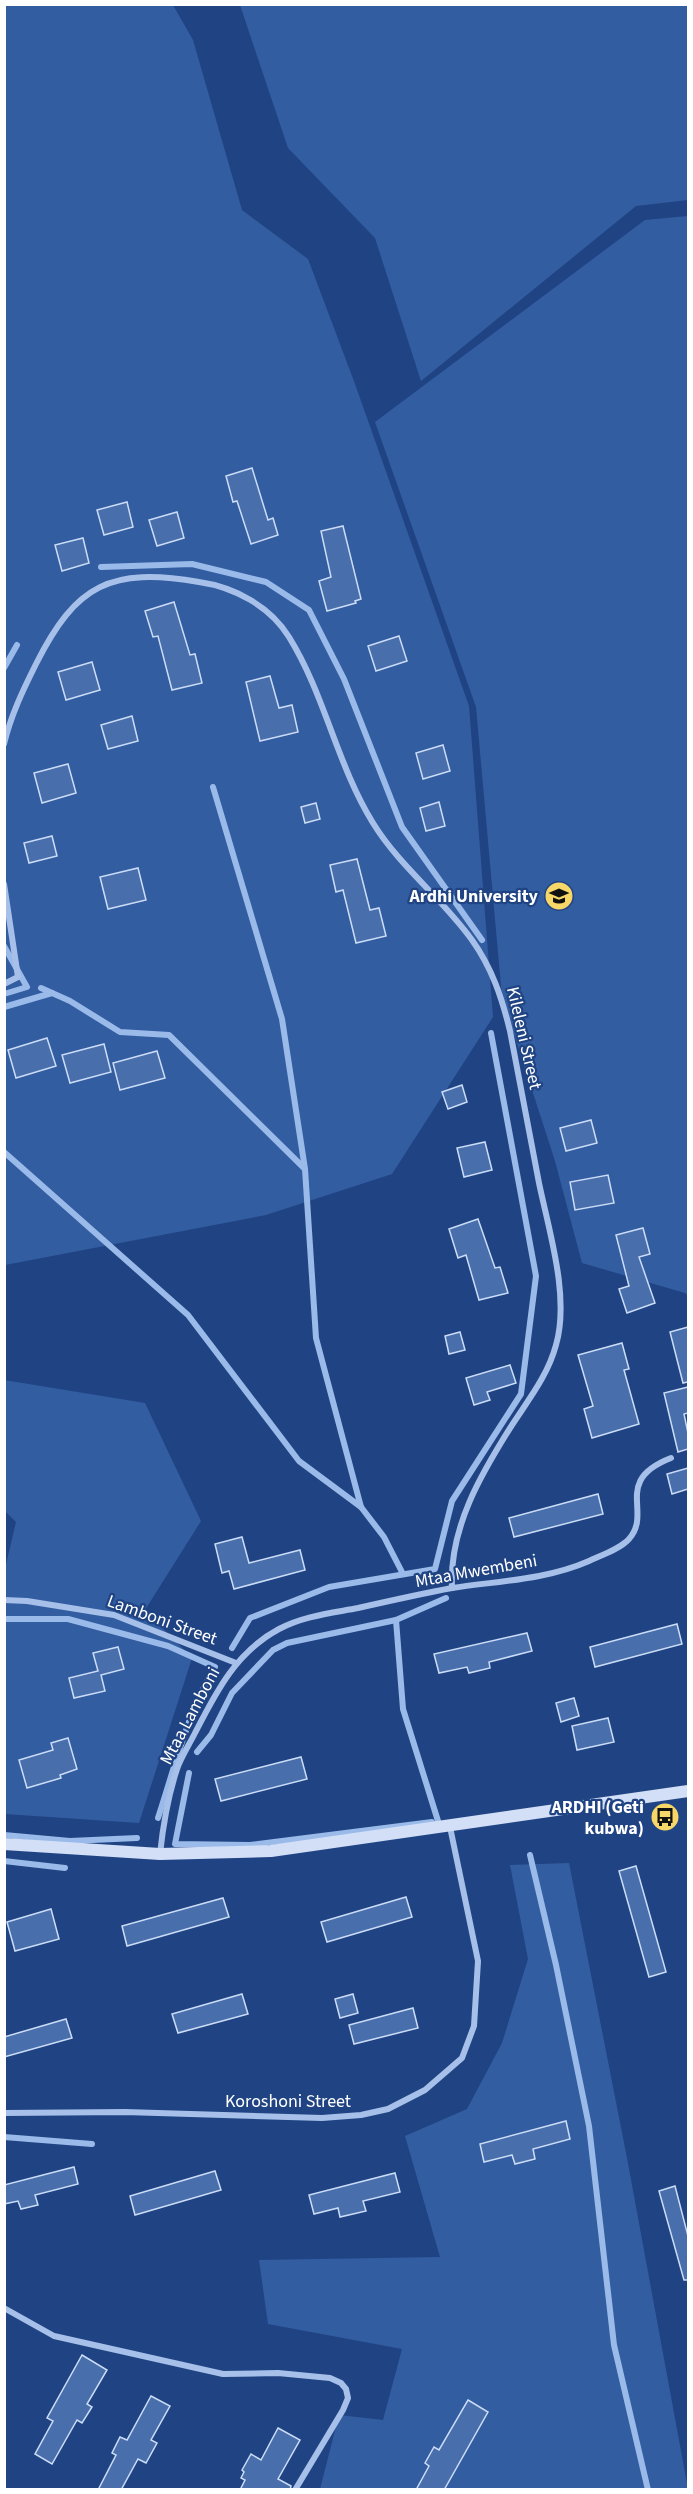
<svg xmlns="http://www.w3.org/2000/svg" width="693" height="2494" font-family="'Source Sans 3',sans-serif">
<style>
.green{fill:#335da1}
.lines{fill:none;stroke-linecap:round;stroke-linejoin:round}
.stream{stroke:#9abaea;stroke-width:6}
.building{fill:#486eac;stroke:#cbdcf7;stroke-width:1.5}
.street{stroke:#a7c0e9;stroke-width:6}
.secondary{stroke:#d2dff7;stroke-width:12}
.labels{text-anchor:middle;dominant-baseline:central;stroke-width:4.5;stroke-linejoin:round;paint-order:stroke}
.poi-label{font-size:18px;font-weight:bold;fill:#fff;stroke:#204483;text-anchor:end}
.street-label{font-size:18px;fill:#fff;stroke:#204483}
</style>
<rect width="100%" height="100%" fill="#204483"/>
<g class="green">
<polygon points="5,5 173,5 193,40 242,210 308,259 355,384 469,706 493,1017 392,1174 266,1215 5,1265"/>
<polygon points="240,5 688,5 688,200 636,206 421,381 375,238 288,148"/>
<polygon points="688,216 688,1296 685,1293 582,1263 555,1161 502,997 476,707 375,422 645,220"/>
<polygon points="4,1380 145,1403 201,1521 145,1610 192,1658 139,1823 5,1814 4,1573 16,1522 5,1511"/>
<polygon points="569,1863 627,2158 688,2489 320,2489 339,2415 383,2420 402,2349 268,2324 259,2260 440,2257 405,2136 467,2109 502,2043 528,1959 510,1865"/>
</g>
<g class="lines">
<g class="stream">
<polyline points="101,567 192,564 266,582 309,610 344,679 402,827 482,940"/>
<polyline points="4,668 17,645"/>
<polyline points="213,787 282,1019 305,1169 316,1338 361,1507 384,1537 403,1574"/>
<polyline points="4,946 27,987 4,994"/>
<polyline points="41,988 70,1001 120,1032 169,1035 304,1168"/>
<polyline points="4,1007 52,993"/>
<polyline points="4,1152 188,1315 299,1461 361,1507"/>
<path d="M 4,1619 L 68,1619 L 168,1646 L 215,1667 C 187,1713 175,1767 158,1818"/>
<polyline points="396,1620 403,1709 438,1821"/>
<polyline points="232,1648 250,1618 329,1587 435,1569 452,1501 521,1394 536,1276 491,1033"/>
<polyline points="197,1752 211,1735 232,1693 273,1650 287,1643 396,1620 446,1598"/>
<polyline points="189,1773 175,1844 250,1845 432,1822"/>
<polyline points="4,1835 70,1841 137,1838"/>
<polyline points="530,1855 556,1965 589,2126 614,2345 648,2490"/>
<polyline points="4,1861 65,1868"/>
<polyline points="4,2137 92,2144"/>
</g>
</g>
<g class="building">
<polygon points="252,468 268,520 273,518 278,535 251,544 237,501 233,502 226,476"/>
<polygon points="127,502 133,527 104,535 97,510"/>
<polygon points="177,512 184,538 157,546 149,520"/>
<polygon points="343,526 361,599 355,601 356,603 327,611 319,581 331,577 321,531"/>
<polygon points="83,538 89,563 62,571 55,545"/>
<polygon points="174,602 190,655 195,654 202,683 172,690 158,636 153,637 145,611"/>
<polygon points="399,636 407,661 376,671 368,646"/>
<polygon points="92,662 100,690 66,700 58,672"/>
<polygon points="270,676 279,708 292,705 298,732 260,741 246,682"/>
<polygon points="132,716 138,741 108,749 101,725"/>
<polygon points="443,745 450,771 423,779 416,753"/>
<polygon points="68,764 76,793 42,803 34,773"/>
<polygon points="439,802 445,826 426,831 420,808"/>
<polygon points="316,803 320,819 305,823 301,807"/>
<polygon points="52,836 57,856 29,863 24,843"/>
<polygon points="357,859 370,910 379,908 386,936 356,943 343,890 336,892 330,865"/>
<polygon points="138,868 146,900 108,909 100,877"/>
<polygon points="47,1038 56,1066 16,1078 8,1050"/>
<polygon points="104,1044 111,1072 70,1083 62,1055"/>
<polygon points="157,1051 165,1078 120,1090 113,1063"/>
<polygon points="462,1085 467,1102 448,1109 442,1092"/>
<polygon points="591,1120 597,1143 566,1151 560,1128"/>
<polygon points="485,1142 492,1170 464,1177 457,1148"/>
<polygon points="608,1175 614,1203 575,1210 570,1182"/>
<polygon points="478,1219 495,1268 500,1267 508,1293 479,1300 466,1255 458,1258 449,1229"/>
<polygon points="643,1228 650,1254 639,1257 655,1303 627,1313 619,1289 629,1286 616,1235"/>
<polygon points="688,1327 688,1382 683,1383 670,1332"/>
<polygon points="460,1332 465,1350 449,1354 445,1336"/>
<polygon points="622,1343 629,1369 624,1370 639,1424 592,1438 584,1409 593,1406 578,1355"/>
<polygon points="510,1365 516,1383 487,1392 490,1400 474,1405 466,1378"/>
<polygon points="688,1387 688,1413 684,1414 688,1433 688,1449 678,1452 664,1393"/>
<polygon points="688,1468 688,1489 672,1494 667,1474"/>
<polygon points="598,1494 603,1514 514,1537 509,1518"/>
<polygon points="242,1537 249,1563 300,1550 305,1570 234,1589 229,1571 222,1573 215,1544"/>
<polygon points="677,1624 682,1644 595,1667 590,1647"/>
<polygon points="527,1633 532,1651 489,1662 490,1668 469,1673 467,1667 439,1673 434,1654"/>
<polygon points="118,1647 124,1669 101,1675 105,1691 74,1698 69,1678 98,1671 93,1653"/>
<polygon points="574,1698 579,1716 561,1722 556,1703"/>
<polygon points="608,1718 614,1742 577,1750 572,1726"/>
<polygon points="68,1738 77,1769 60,1775 61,1778 27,1788 19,1760 53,1750 51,1743"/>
<polygon points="301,1757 307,1779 221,1801 215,1779"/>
<polygon points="636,1866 666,1972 649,1977 619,1871"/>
<polygon points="406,1897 412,1917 327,1942 321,1922"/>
<polygon points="223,1898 229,1917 127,1946 122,1926"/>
<polygon points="51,1909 59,1939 15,1951 7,1922"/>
<polygon points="242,1994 248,2014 178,2033 172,2014"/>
<polygon points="353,1994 358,2013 340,2018 335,1999"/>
<polygon points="413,2008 418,2028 354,2044 349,2025"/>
<polygon points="66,2019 72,2038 4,2057 4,2037"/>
<polygon points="566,2121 570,2139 533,2149 535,2159 515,2164 512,2155 484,2162 480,2144"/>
<polygon points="74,2167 78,2184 35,2195 38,2205 21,2209 18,2201 4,2204 4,2185"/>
<polygon points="215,2171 221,2190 135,2215 130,2196"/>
<polygon points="395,2173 400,2192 363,2201 366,2211 340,2217 338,2208 314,2214 309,2195"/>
<polygon points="675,2186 688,2236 688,2280 684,2280 659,2191"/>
<polygon points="82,2355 107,2370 87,2404 92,2407 82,2423 77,2420 52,2464 35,2454 53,2421 47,2418"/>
<polygon points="151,2396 170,2406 151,2440 157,2443 146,2463 138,2459 121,2490 98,2490 116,2455 112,2453 120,2437 127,2440"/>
<polygon points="468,2400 488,2412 444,2490 416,2490 429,2466 425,2463 434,2447 439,2450"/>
<polygon points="278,2428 300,2440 278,2479 291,2486 290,2490 240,2490 245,2480 241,2478 244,2472 242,2470 251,2454 261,2460"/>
</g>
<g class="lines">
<g class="street">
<path d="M 4,744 C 11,715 23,690 36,664 C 76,584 111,567 199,582 C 234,587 270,606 289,637 C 325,695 337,765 373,823 C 400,867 442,898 472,940 C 492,968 502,998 510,1031 C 520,1082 529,1133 539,1183 C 549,1231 570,1297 556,1345 C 548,1375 529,1399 512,1425 C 481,1474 449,1528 452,1588"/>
<polyline points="4,884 18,977 4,984"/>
<polyline points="4,1600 27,1601 114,1615 236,1663"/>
<path d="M 160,1854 C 163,1826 168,1796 177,1769 C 181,1757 189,1745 195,1733 C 216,1692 236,1652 279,1629 C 303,1616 332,1613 358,1608 C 389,1601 420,1594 452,1588 C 497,1581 546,1580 589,1561 C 602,1555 620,1549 629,1539 C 653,1512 612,1481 671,1458"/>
<polyline points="4,2113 125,2112 322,2118 361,2115 388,2109 425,2090 462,2058 474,2026 478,1961 450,1827"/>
<polyline points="4,2308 54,2336 223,2374 278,2373 330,2378 341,2383 346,2389 348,2398 343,2410 295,2490"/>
</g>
<polyline class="secondary" points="4,1844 160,1854 271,1851 688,1791"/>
</g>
<defs>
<g id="university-disc" transform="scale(1.5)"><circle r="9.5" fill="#f7d767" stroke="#204483"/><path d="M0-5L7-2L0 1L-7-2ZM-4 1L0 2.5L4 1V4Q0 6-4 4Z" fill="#111"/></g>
<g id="bus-disc" transform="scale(1.5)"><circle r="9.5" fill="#f7d767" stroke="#204483"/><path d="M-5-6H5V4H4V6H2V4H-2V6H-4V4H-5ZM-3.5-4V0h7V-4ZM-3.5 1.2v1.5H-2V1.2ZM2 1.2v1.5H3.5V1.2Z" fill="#111"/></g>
</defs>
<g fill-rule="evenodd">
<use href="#university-disc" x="559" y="896"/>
<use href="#bus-disc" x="665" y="1817"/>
</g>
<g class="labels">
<g class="poi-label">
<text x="538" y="896">Ardhi University</text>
<text x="644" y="1807">ARDHI (Geti<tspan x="644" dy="21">kubwa)</tspan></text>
</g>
<g class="street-label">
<text transform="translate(524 1038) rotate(77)">Kileleni Street</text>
<text transform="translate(476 1571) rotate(-10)">Mtaa Mwembeni</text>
<text transform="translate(162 1620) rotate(20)">Lamboni Street</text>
<text transform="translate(190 1716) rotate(-62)">Mtaa Lamboni</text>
<text x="288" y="2101">Koroshoni Street</text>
</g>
</g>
<rect width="693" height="2494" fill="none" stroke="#ffffff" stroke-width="12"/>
</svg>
